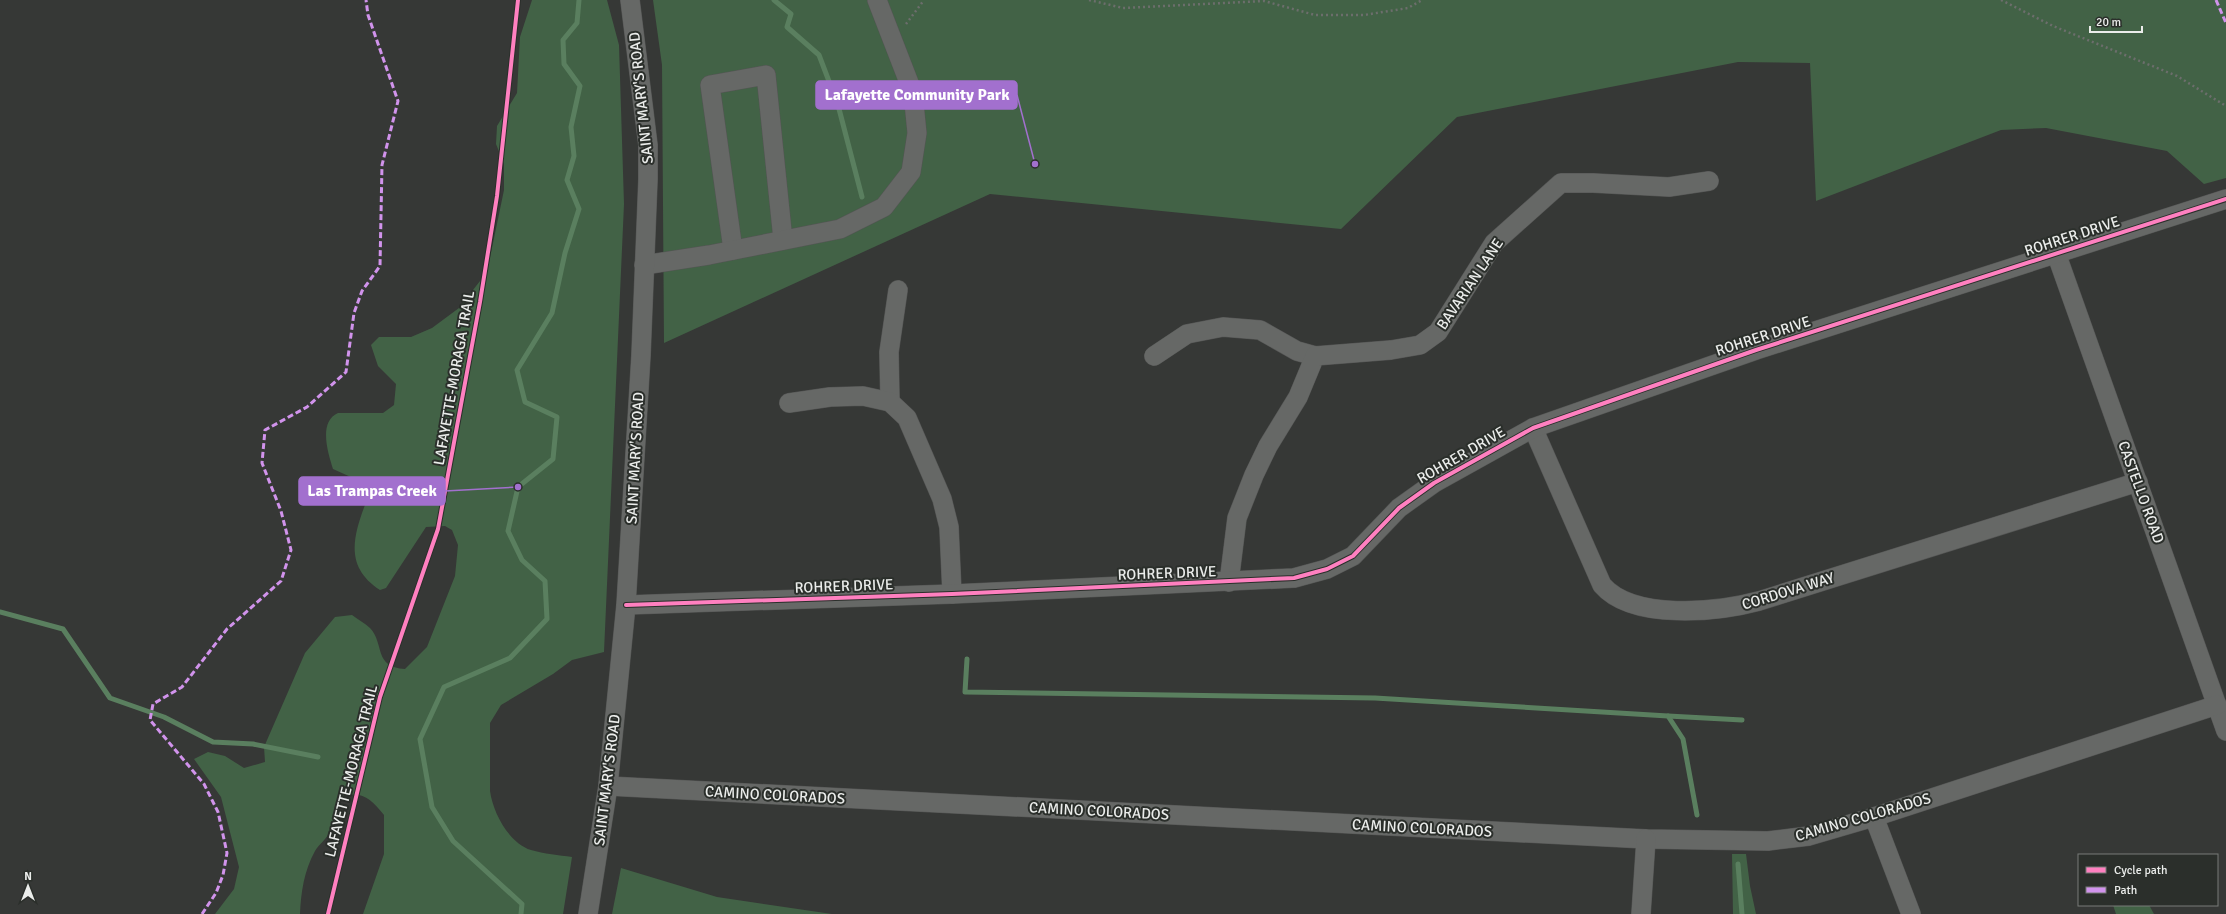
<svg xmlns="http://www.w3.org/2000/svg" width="2226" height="914" font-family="Signika,sans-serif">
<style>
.green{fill:#426246}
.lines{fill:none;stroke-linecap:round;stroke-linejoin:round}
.stream{stroke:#5a7f5f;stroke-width:5}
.minor-casing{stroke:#545554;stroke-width:20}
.path{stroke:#6c6e6c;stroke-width:2.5;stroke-dasharray:2 3;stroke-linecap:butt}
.minor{stroke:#666866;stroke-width:19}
.quiet{stroke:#d193ec;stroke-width:3;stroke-dasharray:6 3;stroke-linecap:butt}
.cycleway-casing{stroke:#2b2f2b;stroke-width:6}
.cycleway{stroke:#ff80c0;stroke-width:4}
.labels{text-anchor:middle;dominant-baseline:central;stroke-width:4;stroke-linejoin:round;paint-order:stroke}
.street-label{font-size:15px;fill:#ebedeb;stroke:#2b2f2b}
.leader{fill:none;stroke:#a270ce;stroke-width:1.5}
.callout-dot{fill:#a270ce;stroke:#2b2f2b;stroke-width:1.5}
.callout{fill:#a270ce;stroke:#a270ce;stroke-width:1.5}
.callout-label{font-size:16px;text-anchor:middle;font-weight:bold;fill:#fff}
</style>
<rect width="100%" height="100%" fill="#363836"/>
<g class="green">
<path d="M 532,0 L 607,0 L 619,45 L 624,204 L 604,652 L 572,660 L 553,674 L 501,705 L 490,723 L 490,791 C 493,813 509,843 531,850 C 544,854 559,855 572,857 L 563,914 L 363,914 L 384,854 L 384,815 C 370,798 361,789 338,798 C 336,808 335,821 330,831 C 327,839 319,844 315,851 C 304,871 301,892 300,914 L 215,914 L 234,889 L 239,867 L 221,797 L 194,759 L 208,752 L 225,756 L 244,768 L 265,762 L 264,747 L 305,653 L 335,617 L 352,615 C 357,619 365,623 370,628 C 385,644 373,667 405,669 L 427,647 L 455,576 L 458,545 L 452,530 L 445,526 L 426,527 L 386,588 L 380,590 C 335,561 361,520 374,480 L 353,478 L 333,469 C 328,453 318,422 338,413 L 383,413 L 394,405 L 396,384 L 378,366 L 371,345 L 379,337 L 411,337 L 432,328 L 459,308 L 487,272 L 504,190 L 504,164 L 496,144 L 497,126 L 517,93 L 520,37 Z"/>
<polygon points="653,0 2226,0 2226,178 2204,184 2167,151 2046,128 2001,130 1816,201 1810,63 1738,62 1457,117 1341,229 990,194 664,343 662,65"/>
<polygon points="1732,854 1746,854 1750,886 1756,914 1733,914"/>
<polygon points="621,868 717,897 832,914 612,914"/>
<polygon points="2113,905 2149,905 2154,914 2116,914"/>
</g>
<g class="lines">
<g class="stream">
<polyline points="774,0 791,14 787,27 819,55 838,105 862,197"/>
<polyline points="0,612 63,629 110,698 164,717 213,742 253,744 318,757"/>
<polyline points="967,659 965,692 1375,698 1668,716 1683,739 1697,815"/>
<polyline points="1668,716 1742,720"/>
<polyline points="1738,864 1742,914"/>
<polyline points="521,914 522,904 453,841 432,807 420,739 444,687 510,658 547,619 545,581 522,560 508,531 518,487 553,459 557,417 525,402 517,370 552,313 565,253 579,209 567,180 574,156 571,127 580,86 564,64 563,40 577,23 579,0"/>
</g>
<g class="minor-casing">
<g id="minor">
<polyline points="733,250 710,85 766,75 783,240"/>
<polyline points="2056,253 2226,731"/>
<polyline points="644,265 709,255 840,229 884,207 911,172 917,133 913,93 877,0"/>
<polyline points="1154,356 1187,334 1223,327 1260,330 1297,351 1315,356"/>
<polyline points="890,402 889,352 898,290"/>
<polyline points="789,403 830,397 863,396 890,402 907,418 942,499 949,527 952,594"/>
<path d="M 1533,428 L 1602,585 C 1633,621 1718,612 1759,601 L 2138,482"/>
<polyline points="1229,582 1237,518 1254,475 1268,446 1298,397 1315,356 1391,350 1420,345 1438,332 1494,243 1561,183 1593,183 1669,187 1709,181"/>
<polyline points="626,605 952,594 1294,578 1327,569 1353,556 1399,508 1434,483 1533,428 1756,350 2226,199"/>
<polyline points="608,786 1646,839 1768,841 1809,836 1874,817 2217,705"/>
<polyline points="1874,817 1911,914"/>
<polyline points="588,914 608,786 626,605 641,355 648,179 648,145 630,0"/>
<polyline points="1641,914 1646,839"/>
</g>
</g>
<g class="path">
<polyline points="1089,0 1123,8 1264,1 1315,15 1364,15 1408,8 1422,0"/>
<polyline points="2001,0 2053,26 2177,76 2226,106"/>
<polyline points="906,24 924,0"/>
</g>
<use href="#minor" class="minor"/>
<g class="quiet">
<polyline points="2216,0 2226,23"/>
<polyline points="202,914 216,893 223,875 227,853 218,812 204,784 150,720 153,704 182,687 227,629 281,581 291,550 281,511 262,463 265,430 307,407 346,372 354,313 362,291 380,266 382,165 398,101 368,15 366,0"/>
</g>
<g class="cycleway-casing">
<g id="cycleway">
<polyline points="626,605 952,594 1294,578 1327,569 1353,556 1399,508 1434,483 1533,428 1756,350 2226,199"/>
<polyline points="328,914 380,697 438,529 480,302 497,196 518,0"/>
</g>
</g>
<use href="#cycleway" class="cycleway"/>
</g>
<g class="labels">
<g class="street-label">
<text transform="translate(641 98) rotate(-96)">SAINT MARY'S ROAD</text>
<text transform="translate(2072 236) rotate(-18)">ROHRER DRIVE</text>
<text transform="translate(1470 284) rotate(-56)">BAVARIAN LANE</text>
<text transform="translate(1763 336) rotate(-18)">ROHRER DRIVE</text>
<text transform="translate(454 378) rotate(-80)">LAFAYETTE-MORAGA TRAIL</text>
<text transform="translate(1461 455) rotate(-30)">ROHRER DRIVE</text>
<text transform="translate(635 458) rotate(-87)">SAINT MARY'S ROAD</text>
<text transform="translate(2141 492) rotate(70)">CASTELLO ROAD</text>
<text transform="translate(1167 573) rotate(-2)">ROHRER DRIVE</text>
<text transform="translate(844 586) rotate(-2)">ROHRER DRIVE</text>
<text transform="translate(1788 591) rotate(-17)">CORDOVA WAY</text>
<text transform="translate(351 771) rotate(-76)">LAFAYETTE-MORAGA TRAIL</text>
<text transform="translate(607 780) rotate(-83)">SAINT MARY'S ROAD</text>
<text transform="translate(775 795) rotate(3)">CAMINO COLORADOS</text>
<text transform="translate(1099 811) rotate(3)">CAMINO COLORADOS</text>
<text transform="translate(1863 817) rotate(-16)">CAMINO COLORADOS</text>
<text transform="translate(1422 828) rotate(3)">CAMINO COLORADOS</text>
</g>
</g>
<path class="leader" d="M1035 164L1017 95M518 487L445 491"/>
<g class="callout-dot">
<circle cx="1035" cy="164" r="4"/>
<circle cx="518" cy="487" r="4"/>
</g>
<g class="callout">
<rect x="816" y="81" width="201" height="28" rx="4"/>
<rect x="299" y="477" width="146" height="28" rx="4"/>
</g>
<g class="callout-label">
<text x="917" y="100">Lafayette Community Park</text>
<text x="372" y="496">Las Trampas Creek</text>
</g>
<rect x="2078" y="854" width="140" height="52" fill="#2b2f2b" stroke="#787b78"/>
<rect x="2086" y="867" width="20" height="6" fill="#ff80c0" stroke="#787b78"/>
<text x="2114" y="874" font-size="12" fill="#ebedeb">Cycle path</text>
<rect x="2086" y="887" width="20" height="6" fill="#d193ec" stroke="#787b78"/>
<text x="2114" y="894" font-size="12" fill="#ebedeb">Path</text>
<g transform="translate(28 886)" stroke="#2b2f2b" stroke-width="3" paint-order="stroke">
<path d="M0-3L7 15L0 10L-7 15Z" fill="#ebedeb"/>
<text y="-6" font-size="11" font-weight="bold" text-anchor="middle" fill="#ebedeb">N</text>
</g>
<path d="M2090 26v6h52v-6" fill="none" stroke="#ebedeb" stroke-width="2"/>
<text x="2096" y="26" font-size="12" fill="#ebedeb" stroke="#2b2f2b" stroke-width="3" paint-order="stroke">20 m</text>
</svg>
